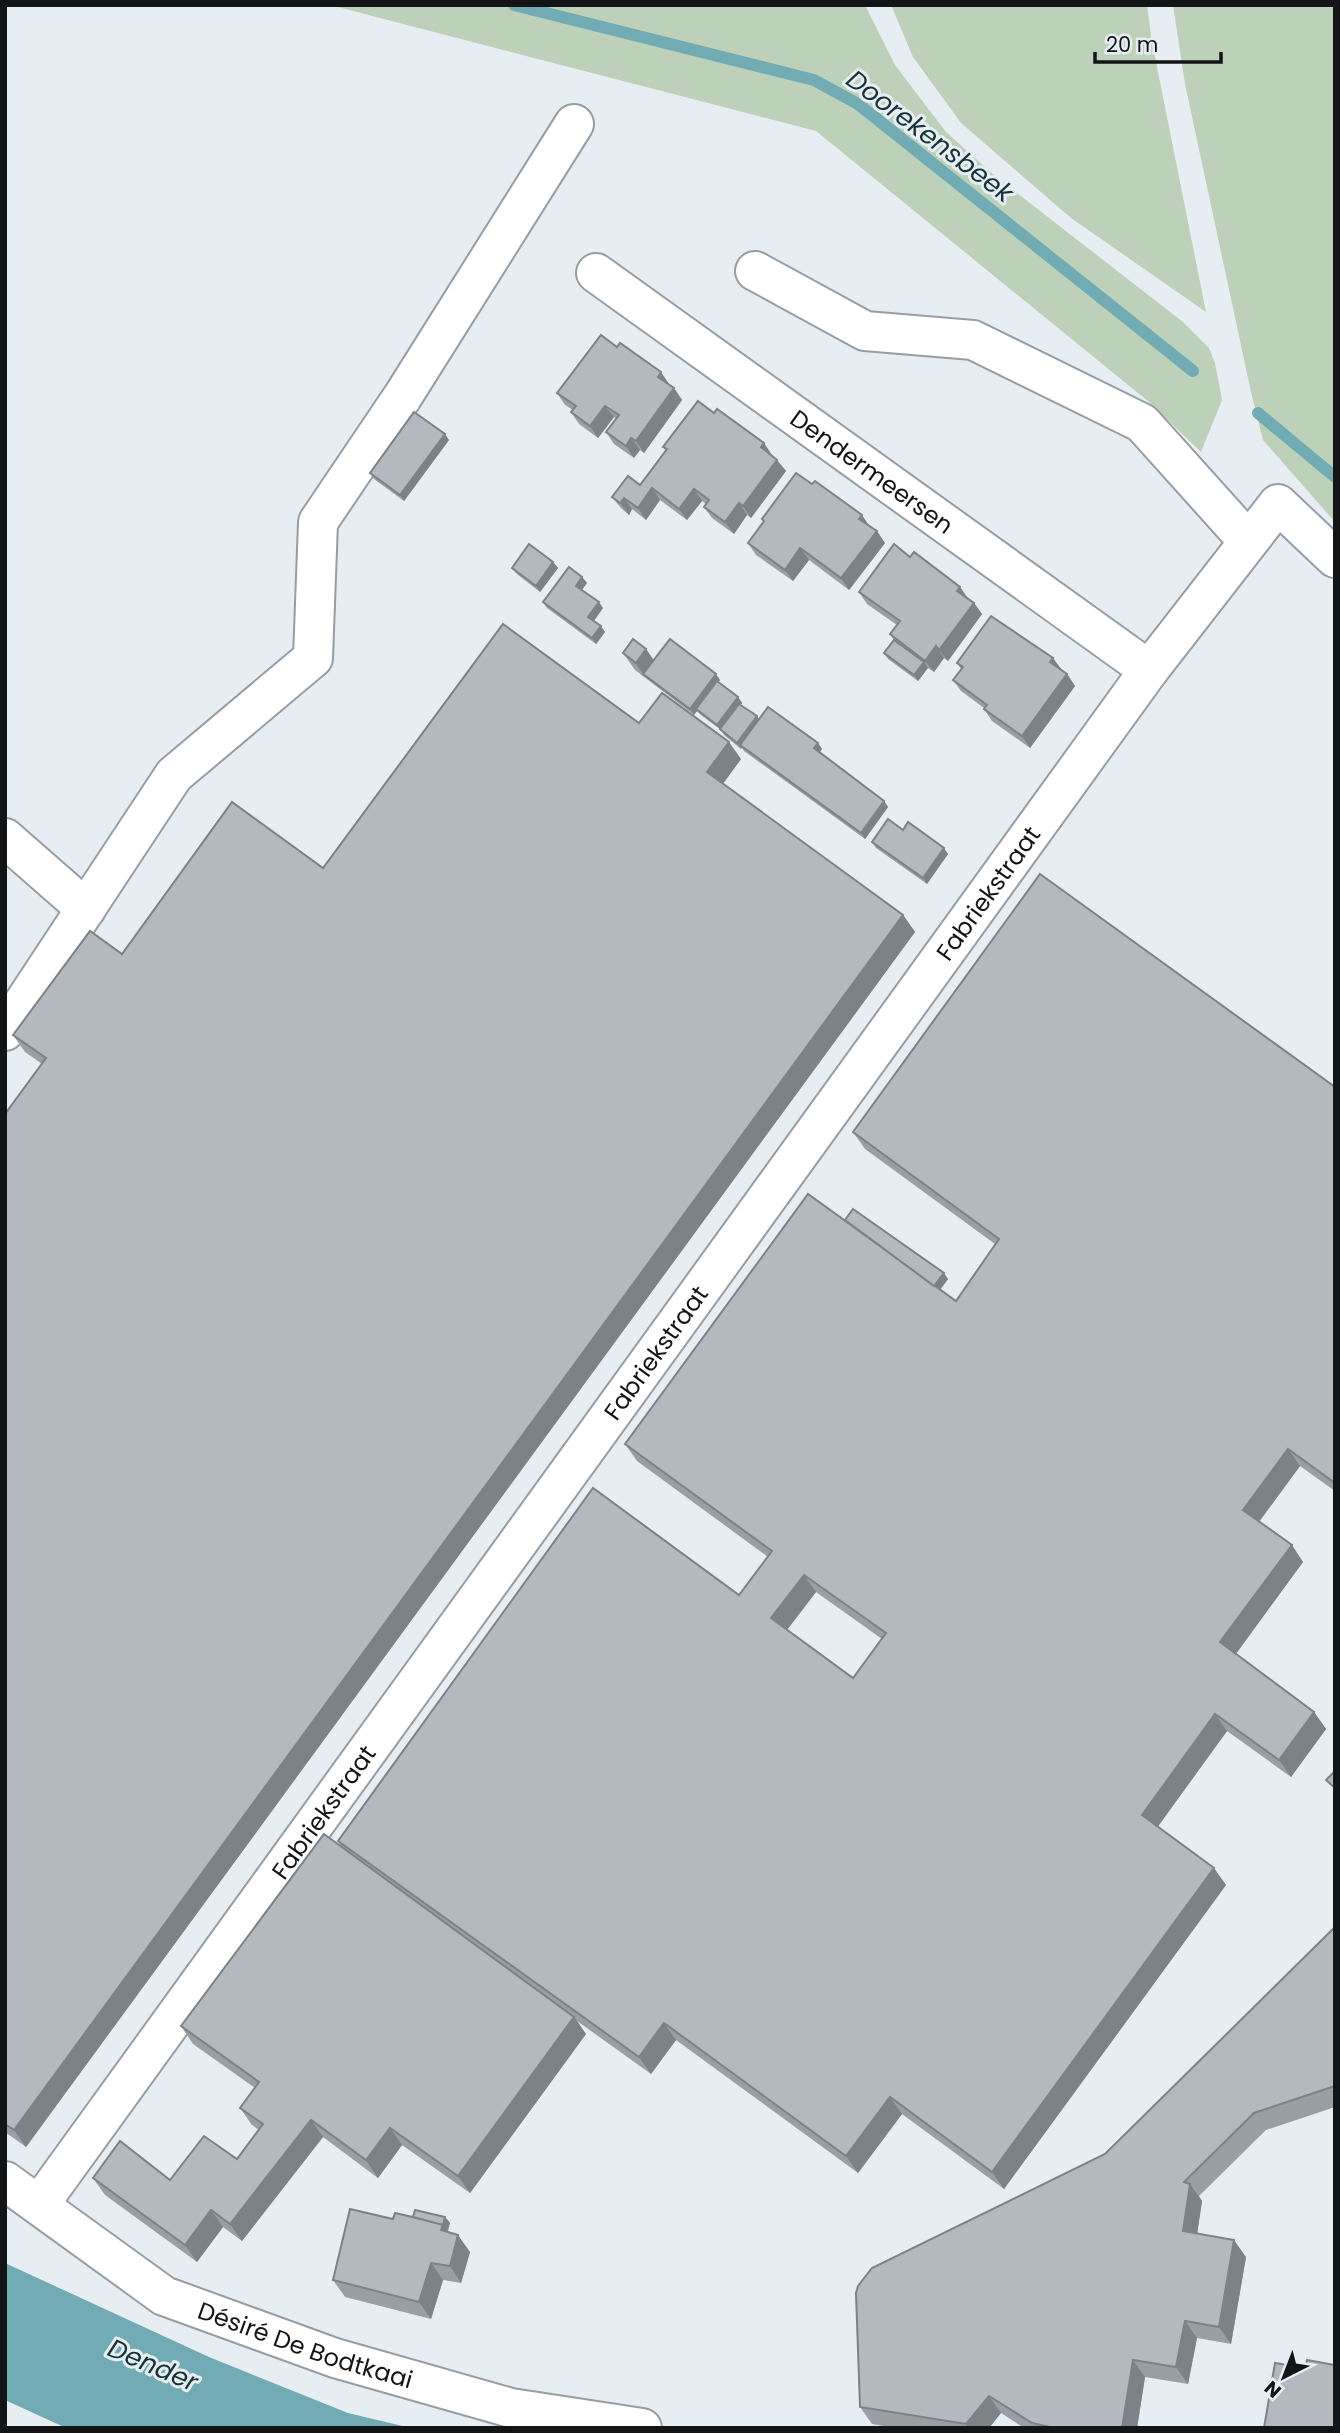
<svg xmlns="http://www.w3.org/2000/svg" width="1340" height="2433" font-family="Poppins,sans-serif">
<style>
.green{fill:#bdd0ba}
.water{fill:#72abb3}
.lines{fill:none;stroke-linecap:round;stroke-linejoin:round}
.stream{stroke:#72abb3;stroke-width:12}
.minor-casing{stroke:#979da2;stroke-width:42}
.minor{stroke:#fff;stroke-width:38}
.wall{fill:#9a9fa4;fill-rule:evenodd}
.shaded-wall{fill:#7d8286}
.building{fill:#b3b9bf;stroke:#7d8286;stroke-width:2;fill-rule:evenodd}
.labels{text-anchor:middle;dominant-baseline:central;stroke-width:6;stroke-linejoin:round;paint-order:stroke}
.street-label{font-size:24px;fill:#121416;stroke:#e7eef3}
.water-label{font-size:26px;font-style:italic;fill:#163337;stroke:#e7eef3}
</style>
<rect width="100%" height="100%" fill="#e7eef3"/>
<g class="green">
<polygon points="330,5 865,5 895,65 946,132 995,176 1183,322 1209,348 1215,363 1222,400 1201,452 1149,402 816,131"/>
<polygon points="891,5 1147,5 1152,42 1206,312 1071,218 961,123 913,57"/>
<polygon points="1173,5 1335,5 1335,522 1263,440 1251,392 1185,84"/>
</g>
<polygon class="water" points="5,2263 209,2357 348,2413 411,2428 66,2428 5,2400"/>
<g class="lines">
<g class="stream">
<polyline points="514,5 814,80 858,104 1193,371"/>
<polyline points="1258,413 1335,477"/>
</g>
<g class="minor-casing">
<g id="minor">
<polyline points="755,271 865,331 973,340 1142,423 1248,541"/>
<path id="s1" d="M 596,273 L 1149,670"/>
<polyline points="5,838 86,909"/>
<polyline points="5,1031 174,775 313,658 318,522 403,396 574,124"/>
<path id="s2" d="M 5,2181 L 164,2296 L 335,2358 L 511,2408 L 642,2428"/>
<path id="s3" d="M 39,2205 L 1149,670 L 1278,504 L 1335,558"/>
</g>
</g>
<use href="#minor" class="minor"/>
</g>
<g class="wall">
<polygon points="669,385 674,388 682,400 644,453 640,450 634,458 614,444 606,432 616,419 614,417 598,438 579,424 571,412 573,410 565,405 557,393 669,384"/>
<polygon points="449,440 404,501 374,479 370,473"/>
<polygon points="663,447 772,455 786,471 751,518 747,515 734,534 712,518 704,507 706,504 702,501 687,520 660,500 646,520 632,509 629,515 621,508 612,497 640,485 666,451"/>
<polygon points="762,519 870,526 885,543 849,590 809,560 793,581 756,555 748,543 764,522"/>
<polygon points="910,557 960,587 968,598 974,603 982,614 948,661 944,658 934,672 928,668 918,681 888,659 884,653 894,640 890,634 897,625 867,604 859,592"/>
<polygon points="553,562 558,568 540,592 517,574 512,568"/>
<polygon points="582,577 587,583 582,590 603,608 594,621 605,632 596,644 547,608 543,602"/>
<polygon points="646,649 653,660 720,680 718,682 738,697 742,703 741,705 759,719 818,743 822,749 820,752 884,801 888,807 865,839 744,751 742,748 741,749 724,735 721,730 701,715 697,711 694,715 635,670 623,653"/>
<polygon points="957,663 1061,670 1067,674 1075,686 1030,748 992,721 984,709 984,708 961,691 953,680 961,669"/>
<polygon points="639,723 741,759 723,784 903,915 915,932 26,2147 5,2132 5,1114 42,1064 25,1052 13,1035 122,954 323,868"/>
<polygon points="903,830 948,854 927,884 876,848 872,842"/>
<path d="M 1335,1087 L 1335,1491 L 1300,1466 L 1259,1522 L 1303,1562 L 1236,1654 L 1314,1712 L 1326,1729 L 1291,1777 L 1227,1731 L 1158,1826 L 1226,1885 L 1004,2189 L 902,2114 L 858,2173 L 676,2040 L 651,2074 L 577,2021 L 586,2034 L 470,2193 L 402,2145 L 378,2178 L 323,2137 L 242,2241 L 223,2227 L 197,2262 L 105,2195 L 93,2178 L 170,2180 L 237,2159 L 259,2130 L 252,2125 L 240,2108 L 255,2088 L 193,2044 L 181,2026 L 341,1846 L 338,1841 L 739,1595 L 768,1557 L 637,1461 L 625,1444 L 845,1220 L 948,1279 L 940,1290 L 956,1301 L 995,1244 L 865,1149 L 853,1132 ZM 816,1592 L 882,1639 L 853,1678 L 787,1630 Z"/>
<polygon points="1335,1927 1335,2107 1266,2130 1199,2196 1202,2201 1197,2234 1246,2257 1231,2344 1197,2338 1188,2384 1145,2377 1137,2428 1024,2428 1001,2413 989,2428 895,2428 872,2424 860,2407 1105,2154"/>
<polygon points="413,2217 445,2217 450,2223 448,2232 470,2252 461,2283 443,2280 431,2319 345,2297 333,2280 393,2219"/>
</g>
<g class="shaded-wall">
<polygon points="661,372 669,384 666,388 658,377"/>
<polygon points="674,388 682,400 644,453 636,441"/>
<polygon points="605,406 614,417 598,438 590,426"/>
<polygon points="445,434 449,440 404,501 400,495"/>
<polygon points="631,438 640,450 634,458 626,446"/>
<polygon points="764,443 772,455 761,447"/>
<polygon points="777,460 786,471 751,518 743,506"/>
<polygon points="652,488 660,500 646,520 638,508"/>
<polygon points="694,489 702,501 687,520 679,509"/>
<polygon points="624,498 632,509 629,515 620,503"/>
<polygon points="739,503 747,515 734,534 725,522"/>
<polygon points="862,515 870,527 859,519"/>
<polygon points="877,531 885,543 849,590 841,578"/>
<polygon points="800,548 809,560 793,581 785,570"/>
<polygon points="553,562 558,568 540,592 536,586"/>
<polygon points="582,577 587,583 580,592 576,586"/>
<polygon points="960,587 968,599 957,591"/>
<polygon points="599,602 603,608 592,623 588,617"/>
<polygon points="974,603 982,614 948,661 939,650"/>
<polygon points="601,626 605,632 596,644 592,638"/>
<polygon points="936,646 944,658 934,672 925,661"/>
<polygon points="646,649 658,666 643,674 636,663"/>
<polygon points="1053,658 1062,670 1050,662"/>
<polygon points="924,662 928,668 918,681 914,675"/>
<polygon points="716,674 720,680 694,715 690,709"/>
<polygon points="1067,674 1075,686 1030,748 1022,736"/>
<polygon points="738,697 742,703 721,731 717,725"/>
<polygon points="757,716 761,722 740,745 741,749 737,743"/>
<polygon points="729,742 741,759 719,789 707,772"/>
<polygon points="818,743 822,749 818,754 814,748"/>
<polygon points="884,801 888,807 865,839 861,833"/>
<polygon points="944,848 948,854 927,884 923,878"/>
<polygon points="903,915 915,932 26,2147 14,2130"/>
<polygon points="944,1273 948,1279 936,1295 932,1289"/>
<polygon points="1288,1449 1300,1466 1255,1527 1243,1510"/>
<polygon points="1292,1545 1303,1562 1232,1659 1220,1642"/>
<polygon points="804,1575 816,1592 783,1635 771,1618"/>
<polygon points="1314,1712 1326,1729 1291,1777 1279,1760"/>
<polygon points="1215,1714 1227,1731 1154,1832 1142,1815"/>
<polygon points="1214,1868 1226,1885 1004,2189 992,2172"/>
<polygon points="574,2017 586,2034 470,2193 458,2176"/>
<polygon points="664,2023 676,2040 651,2074 639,2057"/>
<polygon points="890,2097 902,2114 858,2173 846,2156"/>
<polygon points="311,2120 323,2137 242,2241 230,2224"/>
<polygon points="390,2128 402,2145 378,2178 366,2160"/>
<polygon points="1190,2184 1202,2201 1195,2248 1183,2231"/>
<polygon points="211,2210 223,2227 197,2262 185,2245"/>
<polygon points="445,2217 450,2223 447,2231 455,2241 441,2230"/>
<polygon points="458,2235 470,2252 461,2283 450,2266"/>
<polygon points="1234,2240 1246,2257 1231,2344 1219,2327"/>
<polygon points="431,2263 443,2280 431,2319 419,2302"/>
<polygon points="1185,2321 1197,2338 1188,2384 1176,2367"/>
<polygon points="1133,2360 1145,2377 1137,2428 1122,2428"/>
<polygon points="989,2396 1001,2413 989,2428 968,2428 966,2424"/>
</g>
<g class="building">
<polygon points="601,335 617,347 620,343 661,372 658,377 674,388 636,441 631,438 626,446 606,432 619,415 605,406 590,426 571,412 576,406 557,393"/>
<polygon points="698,401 714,413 717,409 764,443 761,447 777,460 743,506 739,503 725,522 704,507 709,500 694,489 679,509 652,488 638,508 624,498 620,503 612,497 628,476 640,485 667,449 663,447"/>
<polygon points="414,412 445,434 400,495 370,473"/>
<polygon points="796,473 812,484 815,481 862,515 859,519 877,531 841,578 800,548 785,570 748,543 764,521 762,519"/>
<polygon points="529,544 553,562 536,586 512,568"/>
<polygon points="894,544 910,557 914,552 960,587 957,591 974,603 939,650 936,646 925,661 890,634 900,621 859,592"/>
<polygon points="569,567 582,577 576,586 599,602 588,617 601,626 592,638 543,602"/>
<polygon points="991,616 1053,658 1050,662 1067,674 1022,736 984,709 987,705 953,680 963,667 957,663"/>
<polygon points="503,624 639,723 662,693 729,742 707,772 903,915 14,2130 5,2124 5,1114 46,1058 13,1035 90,931 122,954 232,802 323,868"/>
<polygon points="633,639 646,649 636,663 623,653"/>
<polygon points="670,639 716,674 690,709 643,674"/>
<polygon points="894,640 924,662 914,675 884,653"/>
<polygon points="717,681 738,697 717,725 696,709"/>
<polygon points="739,704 757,716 737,743 720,729"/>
<polygon points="768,707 818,743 814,748 884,801 861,833 740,745"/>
<polygon points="888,819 903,830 908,822 944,848 923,878 872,842"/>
<path d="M 1040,874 L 1335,1087 L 1335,1483 L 1288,1449 L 1243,1510 L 1292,1545 L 1220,1642 L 1314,1712 L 1279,1760 L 1215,1714 L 1142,1815 L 1214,1868 L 992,2172 L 890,2097 L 846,2156 L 664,2023 L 639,2057 L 338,1841 L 593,1488 L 739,1595 L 772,1551 L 625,1444 L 808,1194 L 956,1301 L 999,1239 L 853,1132 ZM 804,1575 L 886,1633 L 853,1678 L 771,1618 Z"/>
<polygon points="853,1209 944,1273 934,1286 845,1220"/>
<polygon points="1335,1771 1335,1788 1326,1780"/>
<polygon points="324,1834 574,2017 458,2176 390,2128 366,2160 311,2120 230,2224 211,2210 185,2245 93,2178 120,2141 170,2180 204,2136 237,2159 263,2124 240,2108 259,2082 181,2026"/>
<polygon points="1335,1927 1335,2086 1254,2113 1184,2182 1190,2184 1183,2231 1234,2240 1219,2327 1185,2321 1176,2367 1133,2360 1122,2428 1054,2428 1032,2423 989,2396 966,2424 860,2407 856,2293 858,2286 872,2268 1105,2154"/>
<polygon points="350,2209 393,2219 395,2213 443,2224 441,2230 458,2235 450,2266 431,2263 419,2302 333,2280"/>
<polygon points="415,2210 445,2217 443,2225 413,2217"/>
<polygon points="1307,2360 1335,2365 1335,2428 1264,2428 1275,2363 1305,2368"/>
</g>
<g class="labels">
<g class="street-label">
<text stroke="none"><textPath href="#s1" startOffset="340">Dendermeersen</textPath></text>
<text stroke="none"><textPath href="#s3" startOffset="1619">Fabriekstraat</textPath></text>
<text stroke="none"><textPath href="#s3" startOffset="1052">Fabriekstraat</textPath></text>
<text stroke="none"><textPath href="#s3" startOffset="485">Fabriekstraat</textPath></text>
<text stroke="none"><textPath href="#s2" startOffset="346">Désiré De Bodtkaai</textPath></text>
</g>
<g class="water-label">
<text transform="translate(930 136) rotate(37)">Doorekensbeek</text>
<text transform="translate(153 2365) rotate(23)">Dender</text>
</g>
</g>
<rect width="1340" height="2433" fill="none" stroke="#121416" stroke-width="14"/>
<g transform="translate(1284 2377) rotate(222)" stroke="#e7eef3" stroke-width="5" paint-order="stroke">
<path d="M0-5L12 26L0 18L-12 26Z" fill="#121416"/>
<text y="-10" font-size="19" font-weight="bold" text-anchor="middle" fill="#121416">N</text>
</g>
<path d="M1095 52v10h126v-10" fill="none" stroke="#121416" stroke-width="3.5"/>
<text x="1106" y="52" font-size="21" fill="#121416" stroke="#e7eef3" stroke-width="5" paint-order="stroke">20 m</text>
</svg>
